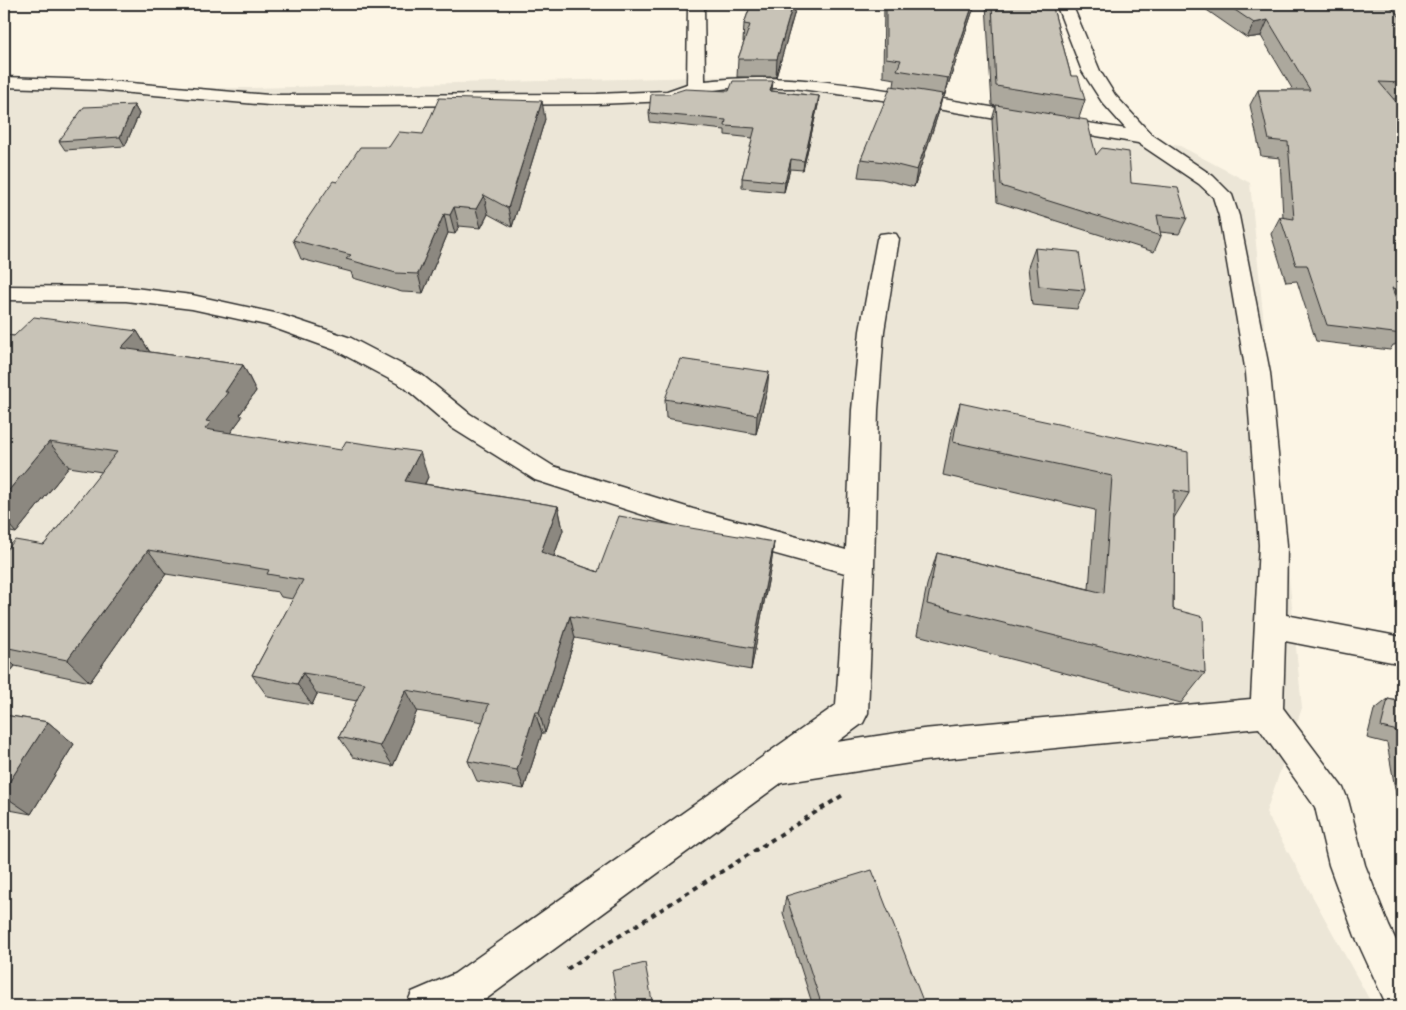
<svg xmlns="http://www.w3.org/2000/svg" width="1406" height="1010" font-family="'Patrick Hand',sans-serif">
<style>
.built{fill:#ece6d7}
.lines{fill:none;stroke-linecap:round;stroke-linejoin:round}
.street-casing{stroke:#2b2b2b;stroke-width:3}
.path{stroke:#2b2b2b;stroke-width:4;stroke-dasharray:5 5;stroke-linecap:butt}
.street{fill:#fcf5e5;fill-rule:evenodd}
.wall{fill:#aca89d;stroke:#2b2b2b}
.shaded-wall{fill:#8c8880;stroke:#2b2b2b}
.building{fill:#c8c3b7;stroke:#2b2b2b}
</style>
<rect width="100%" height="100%" fill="#fcf5e5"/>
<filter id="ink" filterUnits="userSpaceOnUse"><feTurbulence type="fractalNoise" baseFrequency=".02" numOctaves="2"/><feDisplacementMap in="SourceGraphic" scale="10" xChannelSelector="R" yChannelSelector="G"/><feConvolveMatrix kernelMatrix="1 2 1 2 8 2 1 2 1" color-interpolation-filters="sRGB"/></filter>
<g filter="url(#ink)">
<polygon class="built" points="745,76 1180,146 1250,183 1302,708 1266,812 1373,1006 4,1006 4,88 250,88"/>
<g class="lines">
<g class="street-casing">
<g id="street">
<path d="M 688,4 L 704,4 L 705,81 C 781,72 856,85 931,97 C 996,108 1061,119 1126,129 L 1102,102 L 1082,71 L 1056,4 L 1072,4 L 1100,71 L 1115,95 L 1151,134 L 1213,176 L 1232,195 L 1239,216 L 1270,373 L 1287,545 L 1286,615 L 1402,637 L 1402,664 L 1285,641 L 1283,708 L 1343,788 L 1348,800 L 1365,865 L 1389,926 L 1402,953 L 1402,1006 L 1387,1006 L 1355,936 L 1329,865 L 1315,807 L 1259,728 L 923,761 L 781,783 L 482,1002 L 471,1006 L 406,1006 L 412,992 L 454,974 L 836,705 L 845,573 L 693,531 L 535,480 L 452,428 L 404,387 L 335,350 L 266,325 L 192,309 L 126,301 L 4,300 L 4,286 L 126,287 L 192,295 L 279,314 L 351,338 L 422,375 L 470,414 L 553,466 L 693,509 L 846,550 L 852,410 L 860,331 L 877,239 L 880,234 L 888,233 L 896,234 L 899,239 L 884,331 L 878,410 L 874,565 L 868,713 L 863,723 L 837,742 L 923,729 L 1251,699 L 1259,545 L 1246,373 L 1219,216 L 1213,197 L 1199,184 L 1138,143 L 890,101 L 793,88 L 729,88 L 699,92 L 669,101 L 597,104 L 366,106 L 269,105 L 97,90 L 4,87 L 4,77 L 97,80 L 269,95 L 597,94 L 667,91 L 687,84 Z"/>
<polygon points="1382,4 1398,4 1402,9 1402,24 1396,22"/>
</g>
</g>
<polyline class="path" points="567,969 843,795"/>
<use href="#street" class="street"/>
</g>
<g class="wall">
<polygon points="751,4 797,4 776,77 737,77 738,59 744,42 743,42 744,24"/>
<polygon points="884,4 975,4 944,97 942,97 939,111 914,187 882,179 858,177 861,159 894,86 895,79 883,77"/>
<polygon points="986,4 1052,4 1071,76 1085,100 1079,118 1096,155 1131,183 1187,218 1179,234 1160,232 1161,236 1154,252 997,202 992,120 996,106 992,105"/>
<polygon points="1198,4 1388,4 1402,19 1402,99 1393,99 1402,109 1402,308 1399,308 1402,315 1402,336 1395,345 1393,345 1390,350 1316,341 1297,281 1286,282 1271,234 1280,217 1283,218 1280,158 1261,156 1250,105 1258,90 1293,90 1261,36 1247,38"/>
<polygon points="729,91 772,91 819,96 818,105 803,170 790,169 784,192 742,188 742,178 753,138 725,135 725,130 650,122 649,113"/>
<polygon points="134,105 139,114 125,146 65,150 59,141"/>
<polygon points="545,119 512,227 488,214 481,228 459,226 455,234 448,233 423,293 402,292 353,278 351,272 301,259 293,240 337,182 389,147 423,134"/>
<polygon points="1035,248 1085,290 1077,309 1032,305 1028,267"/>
<polygon points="137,331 150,352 243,365 256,391 240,414 242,417 230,433 428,477 425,484 558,506 563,530 554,556 598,572 774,542 771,566 751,670 575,638 545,733 542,733 524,789 477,781 468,761 483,722 417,711 393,766 353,757 339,737 357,701 317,694 312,705 268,697 252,675 293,599 281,597 278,592 166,574 90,682 15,666 7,676 4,676 4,553 44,545 102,472 69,467 16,533 4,531 4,335 14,336"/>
<polygon points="767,391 756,434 666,418 665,399"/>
<polygon points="960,403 1189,493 1174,518 1173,609 1205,673 1181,703 917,635 927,585 937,553 1089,589 1095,510 943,475 950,438"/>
<polygon points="1388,699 1402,702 1402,812 1399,811 1387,743 1367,738 1374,710"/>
<polygon points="4,715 48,722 74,744 31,814 4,809"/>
<polygon points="786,896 925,1006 813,1006 783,913"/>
</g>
<g class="shaded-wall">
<polygon points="793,4 797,4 776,77 777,59"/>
<polygon points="973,4 975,4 944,97 948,78"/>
<polygon points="1268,20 1261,36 1247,38 1254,23"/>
<polygon points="773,81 772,90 769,100 770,91"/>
<polygon points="943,94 939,111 914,187 917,170"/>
<polygon points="819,96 818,105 803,170 804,161"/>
<polygon points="542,101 545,119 512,227 508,208"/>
<polygon points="134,105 139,114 125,146 120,137"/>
<polygon points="791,159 790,169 784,192 785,182"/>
<polygon points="484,195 488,214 481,228 476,209"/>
<polygon points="454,207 459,226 455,234 450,215"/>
<polygon points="444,214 448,233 423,293 418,274"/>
<polygon points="137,331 152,356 121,348"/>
<polygon points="243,365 256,391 240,414 242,417 223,443 205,429 206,421 225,392"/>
<polygon points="769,372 767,391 756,434 757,415"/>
<polygon points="49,442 69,467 16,533 4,519 4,496"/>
<polygon points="420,452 428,477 414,505 405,481"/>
<polygon points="558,506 563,530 547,576 541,552"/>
<polygon points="774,542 771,566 751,670 753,648"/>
<polygon points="148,550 166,574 90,682 67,660"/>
<polygon points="570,616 575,638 545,733 539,712"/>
<polygon points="4,656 15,666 7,676 4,673"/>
<polygon points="303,673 317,694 312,705 297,684"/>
<polygon points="406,690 417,711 393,766 380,746"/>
<polygon points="535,712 542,733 524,789 517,770"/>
<polygon points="48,722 74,744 31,814 4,796 4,790"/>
</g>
<g class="building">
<polygon points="751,4 793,4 777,59 738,59 750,25 744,24"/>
<polygon points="886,4 973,4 948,78 897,70 901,60 886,58"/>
<polygon points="992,4 1052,4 1071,76 1078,76 1085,100 996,86"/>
<polygon points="1226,4 1388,4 1402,19 1402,83 1379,82 1402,109 1402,290 1392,288 1402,315 1402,328 1400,328 1402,334 1327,325 1307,265 1296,265 1280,217 1294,219 1288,142 1269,140 1258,90 1310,90 1268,20 1254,23"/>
<polygon points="733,81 773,81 770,91 819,96 804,161 791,159 785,182 742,178 755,128 725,126 726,120 649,113 651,94 669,94 685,89 729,91"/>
<polygon points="891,86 943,94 917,170 885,162 861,159"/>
<polygon points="439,98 542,101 508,208 484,195 476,209 454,207 450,215 444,214 418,274 396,273 346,259 351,255 293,240 333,181 337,182 360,147 389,147 399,132 423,134"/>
<polygon points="134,105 120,137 59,141 84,107"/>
<polygon points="996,105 1087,120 1096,155 1102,148 1129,152 1131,183 1178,188 1187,218 1157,215 1161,236 1001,186"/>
<polygon points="1035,248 1079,252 1085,290 1039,286"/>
<polygon points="34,317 137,331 121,348 243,365 225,392 228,392 206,421 211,422 205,429 341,450 346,441 420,452 405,481 558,506 541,552 598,572 619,516 774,542 753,648 570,616 539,712 535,712 517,770 468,761 489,704 406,690 380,746 339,737 365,683 303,673 297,684 252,675 303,580 267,574 269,570 148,550 67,660 4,647 4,553 15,540 44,545 117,452 49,442 4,496 4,335 14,336"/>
<polygon points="680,359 769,372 757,415 665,399"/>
<polygon points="960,403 1188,452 1189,493 1174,490 1173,609 1203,617 1205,673 927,604 937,553 1104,593 1112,476 953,442"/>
<polygon points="1388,699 1402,702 1402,735 1402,732 1381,727"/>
<polygon points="4,715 48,722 4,790"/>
<polygon points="872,870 925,1006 822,1006 786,896"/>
<polygon points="645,963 653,1006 618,1006 612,971"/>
</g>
</g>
<rect width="1406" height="1010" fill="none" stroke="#fcf5e5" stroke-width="20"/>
<rect x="10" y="10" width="1386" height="990" fill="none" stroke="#2b2b2b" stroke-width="2" filter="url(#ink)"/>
</svg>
